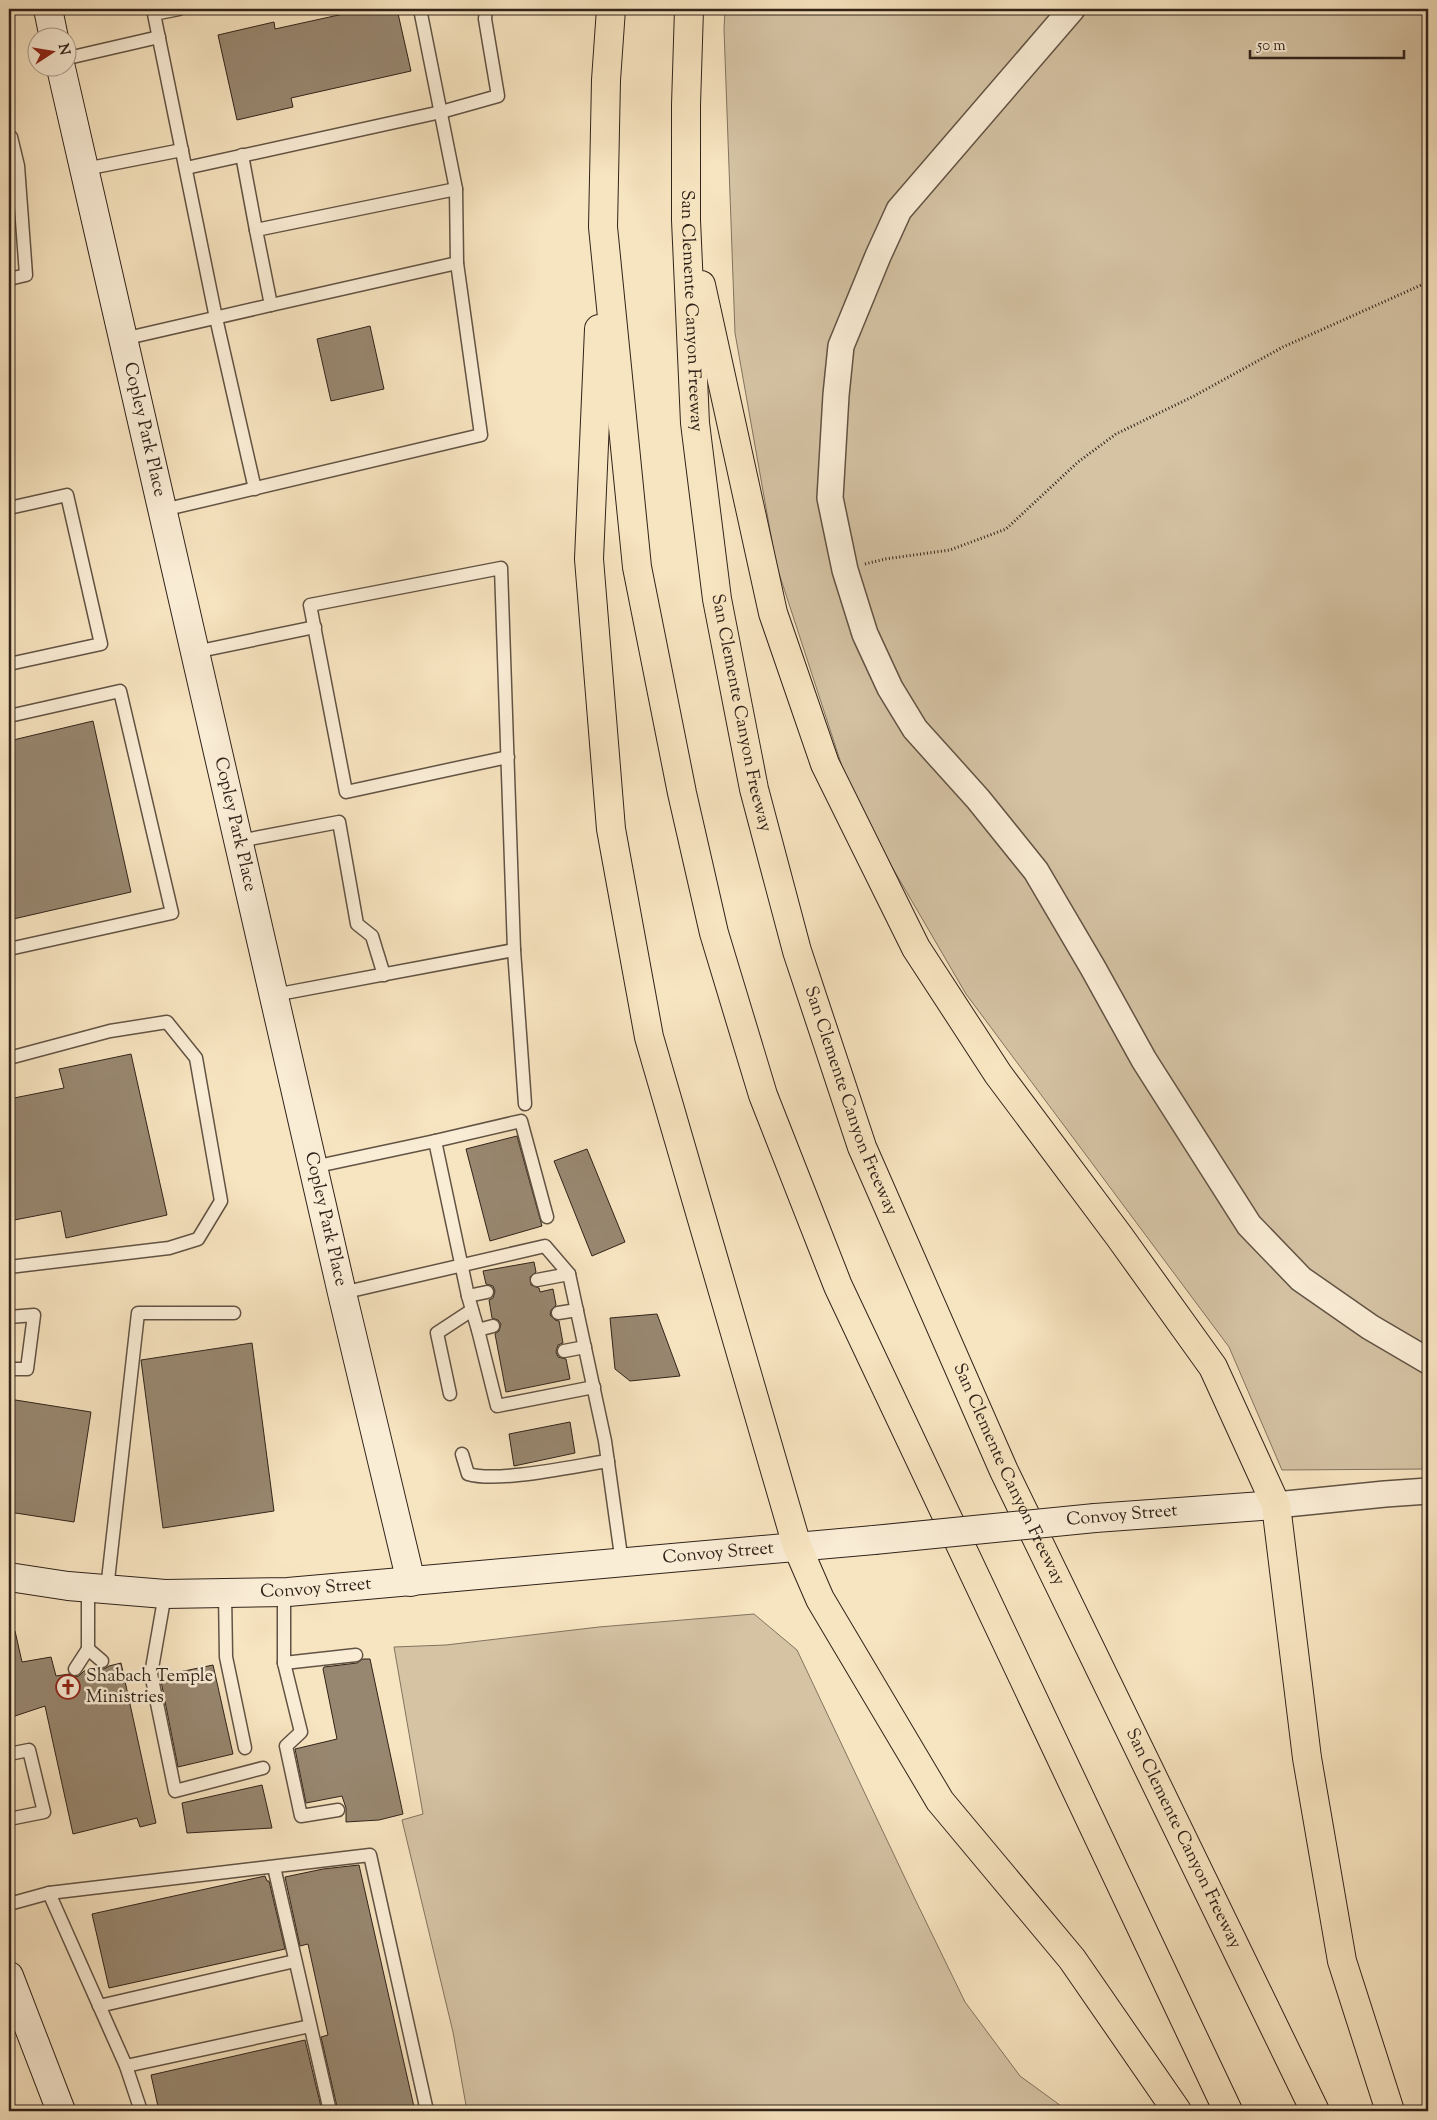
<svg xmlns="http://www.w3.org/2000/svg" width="1437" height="2120" font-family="'Sorts Mill Goudy',serif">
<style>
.green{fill:#d5c3a4;stroke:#83735f}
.building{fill:#988770;stroke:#31231a}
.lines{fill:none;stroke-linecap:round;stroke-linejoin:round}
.lane-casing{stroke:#625344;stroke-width:15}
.street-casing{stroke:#625344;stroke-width:28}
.secondary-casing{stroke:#31231a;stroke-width:30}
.highway-casing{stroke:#31231a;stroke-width:30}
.path{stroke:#31231a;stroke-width:3;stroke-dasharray:1 2.5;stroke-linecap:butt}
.lane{stroke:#faedd6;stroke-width:12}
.street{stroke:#faedd6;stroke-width:25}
.secondary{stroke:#faedd6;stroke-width:28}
.highway{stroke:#f7e4c0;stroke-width:28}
.secondary-bridge-casing{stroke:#31231a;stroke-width:30;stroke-linecap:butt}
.secondary-bridge{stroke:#faedd6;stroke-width:28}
.labels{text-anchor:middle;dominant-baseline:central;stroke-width:5;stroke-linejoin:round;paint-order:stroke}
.street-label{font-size:18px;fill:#31231a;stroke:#faedd6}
.poi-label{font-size:18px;fill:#31231a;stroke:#faedd6;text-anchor:start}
</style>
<rect width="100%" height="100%" fill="#f7e4c0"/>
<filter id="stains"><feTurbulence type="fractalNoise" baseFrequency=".004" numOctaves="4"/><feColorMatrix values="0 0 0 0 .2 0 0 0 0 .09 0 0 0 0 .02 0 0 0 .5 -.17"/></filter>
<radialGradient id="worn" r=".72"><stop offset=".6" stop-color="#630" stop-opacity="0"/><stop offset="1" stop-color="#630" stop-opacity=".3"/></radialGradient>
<g class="green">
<polygon points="725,9 1428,9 1428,1469 1282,1470 1229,1347 966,994 853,800 776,564 735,333 724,29"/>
<polygon points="754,1614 797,1650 913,1895 965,2002 1020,2076 1068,2111 467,2111 453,2032 402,1820 423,1814 394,1647 446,1645 599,1627"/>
</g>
<g class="building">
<polygon points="366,9 397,9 411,71 291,98 293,107 237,120 218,35 274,22 275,29"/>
<polygon points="370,326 384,389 331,401 317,339"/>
<polygon points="93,721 131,892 9,920 9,741"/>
<polygon points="131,1054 167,1215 66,1238 61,1211 9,1221 9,1099 64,1088 59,1069"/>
<polygon points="517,1136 542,1226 490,1241 466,1149"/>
<polygon points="587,1149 625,1242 592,1256 554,1161"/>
<polygon points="534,1262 536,1272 530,1277 531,1285 539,1288 540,1292 553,1289 556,1305 551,1310 550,1315 555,1320 559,1321 563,1343 558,1345 556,1352 558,1357 566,1359 570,1379 506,1392 495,1334 499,1331 501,1324 498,1320 492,1318 489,1300 493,1298 495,1291 493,1286 486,1284 483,1271"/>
<polygon points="657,1314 680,1376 630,1381 615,1369 610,1318"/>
<polygon points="252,1343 274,1511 163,1528 141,1360"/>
<polygon points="9,1399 91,1412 74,1522 9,1512"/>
<polygon points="570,1422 575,1453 514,1466 509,1434"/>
<polygon points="15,1631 22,1662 51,1657 56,1676 69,1674 75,1677 79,1676 84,1671 98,1668 104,1669 109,1666 121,1663 156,1823 140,1827 137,1818 73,1834 45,1706 9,1718 9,1632"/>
<polygon points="363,1659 370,1659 403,1814 379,1820 346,1822 346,1808 342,1796 306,1803 295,1749 337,1739 323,1669 324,1667 357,1663"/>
<polygon points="213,1665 233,1754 178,1767 160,1676"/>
<polygon points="262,1785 272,1828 187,1833 182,1803"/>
<polygon points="359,1865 414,2107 396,2111 338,2111 321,2037 328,2035 308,1944 300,1946 285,1877 323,1869"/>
<polygon points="265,1876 267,1881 269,1881 285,1949 109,1988 92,1914"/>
<polygon points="305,2040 322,2111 159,2111 151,2075"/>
</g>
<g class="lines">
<g class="lane-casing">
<g id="lane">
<polyline points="179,9 154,14 216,318 255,489"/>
<polyline points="420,9 456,189"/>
<polyline points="68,58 159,37"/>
<polyline points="9,138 11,137 18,166 26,275 9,279"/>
<polyline points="242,155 256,230"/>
<polyline points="186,168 441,112 498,96 485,19 486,9"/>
<polyline points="85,169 182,150"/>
<polyline points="271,305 457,263"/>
<polyline points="123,339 271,305 256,230 456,189 457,263 481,435 163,510"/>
<polyline points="9,508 67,495 101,644 9,664"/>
<polyline points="195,652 315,627"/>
<polyline points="9,716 120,691 172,913 9,949"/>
<polyline points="508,757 346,792 310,605 501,568 514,950 525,1104"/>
<polyline points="239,841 339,822 357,924 372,936 384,975"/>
<polyline points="274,995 514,950"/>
<polyline points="9,1058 110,1031 167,1022 196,1058 221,1201 198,1239 169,1248 9,1267"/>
<polyline points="435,1141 521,1121 547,1217"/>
<polyline points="313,1167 435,1141 468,1296 478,1330 497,1406 594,1387"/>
<polyline points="537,1280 569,1274"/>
<polyline points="342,1293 545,1246 569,1274 605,1441 622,1563"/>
<polyline points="468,1296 487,1292"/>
<polyline points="558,1313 577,1310"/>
<polyline points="9,1317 34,1315 27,1369 9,1369"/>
<polyline points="478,1330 493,1326"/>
<polyline points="564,1351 585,1347"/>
<polyline points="450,1394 437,1333 472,1310"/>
<path d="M 462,1454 L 468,1474 C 498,1483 574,1466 608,1461"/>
<polyline points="88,1587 88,1649 102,1661"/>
<polyline points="107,1589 138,1313 234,1313"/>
<polyline points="225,1593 226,1657 245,1748"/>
<polyline points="284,1593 284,1663 301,1732 286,1746 301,1816 338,1810"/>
<polyline points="165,1594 151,1674 175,1791 263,1768"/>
<polyline points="284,1663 356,1655"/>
<polyline points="75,1669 88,1649"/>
<polyline points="9,1754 29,1750 44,1812 9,1819"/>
<polyline points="274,1867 330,2111"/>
<polyline points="49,1893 126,2066 141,2111"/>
<polyline points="9,1904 49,1893 370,1855 427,2111"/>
<polyline points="99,2006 295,1961"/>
<polyline points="126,2066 310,2026"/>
</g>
</g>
<g class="street-casing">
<g id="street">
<polyline points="1072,9 899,210 878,256 841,346 836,395 830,498 845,570 865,634 890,688 915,729 978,799 1036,871 1093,968 1144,1060 1249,1225 1301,1279 1370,1327 1428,1361"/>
<polyline points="1276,1505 1385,1494 1428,1491"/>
</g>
</g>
<g class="secondary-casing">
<g id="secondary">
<polyline points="48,9 54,38"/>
<path id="s1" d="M 61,68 L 342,1293 L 411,1582"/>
<polyline points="1095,1518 1276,1505"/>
<path id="s2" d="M 9,1577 L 68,1586 L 165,1594 L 288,1592 L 874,1540"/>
<polyline points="9,1976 61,2111"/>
</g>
</g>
<g class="highway-casing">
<g id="highway">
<polyline points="611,9 606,80 603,227 637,567 682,793 714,933 763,1095 838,1286 1228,2111"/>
<path id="s3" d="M 689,9 L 686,105 L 686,220 L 695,423 L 717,599 L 754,789 L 797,951 L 862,1147 L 1004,1471 L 1315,2111"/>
<polyline points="701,285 773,613 825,764 916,948 998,1074 1119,1236 1213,1367 1276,1505 1307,1758 1342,1961 1390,2111"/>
<polyline points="599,329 589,559 611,829 649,1037 797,1546 820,1599 940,1801 1072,1959 1177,2111"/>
</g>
</g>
<polyline class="path" points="865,564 885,559 950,550 1006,529 1078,462 1116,434 1194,396 1283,347 1428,282"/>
<use href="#lane" class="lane"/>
<use href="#street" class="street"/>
<use href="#secondary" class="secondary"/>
<use href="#highway" class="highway"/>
<g class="secondary-bridge-casing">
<polyline id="secondary-bridge" points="874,1540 1095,1518"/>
</g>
<use href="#secondary-bridge" class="secondary-bridge"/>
</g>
<defs>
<g id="church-ring" transform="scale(1.25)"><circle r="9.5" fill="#faedd6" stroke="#8f2418" stroke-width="1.5"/><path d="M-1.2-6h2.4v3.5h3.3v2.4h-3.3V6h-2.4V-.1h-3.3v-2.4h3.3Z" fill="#8f2418"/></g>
</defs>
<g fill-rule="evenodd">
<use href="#church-ring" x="68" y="1687"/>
</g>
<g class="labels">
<g class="street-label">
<text stroke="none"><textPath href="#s3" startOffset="302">San Clemente Canyon Freeway</textPath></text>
<text stroke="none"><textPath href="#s1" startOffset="371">Copley Park Place</textPath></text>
<text stroke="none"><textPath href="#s3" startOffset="708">San Clemente Canyon Freeway</textPath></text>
<text stroke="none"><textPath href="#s1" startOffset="776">Copley Park Place</textPath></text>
<text stroke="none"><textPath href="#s3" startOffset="1112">San Clemente Canyon Freeway</textPath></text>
<text stroke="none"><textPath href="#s1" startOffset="1181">Copley Park Place</textPath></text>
<text stroke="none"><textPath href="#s3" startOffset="1518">San Clemente Canyon Freeway</textPath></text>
<text transform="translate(1122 1516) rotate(-5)">Convoy Street</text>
<text stroke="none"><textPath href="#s2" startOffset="712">Convoy Street</textPath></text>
<text stroke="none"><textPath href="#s2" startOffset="308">Convoy Street</textPath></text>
<text stroke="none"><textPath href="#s3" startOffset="1922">San Clemente Canyon Freeway</textPath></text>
</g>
<g class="poi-label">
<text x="86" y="1677">Shabach Temple<tspan x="86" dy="21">Ministries</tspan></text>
</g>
</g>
<rect width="1437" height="2120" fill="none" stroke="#f7e4c0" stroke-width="30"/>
<rect x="10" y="10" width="1417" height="2100" fill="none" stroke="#31231a" stroke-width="2.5"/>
<rect x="15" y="15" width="1407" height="2090" fill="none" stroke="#31231a"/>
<g transform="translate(52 52) rotate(78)"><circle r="24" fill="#faedd6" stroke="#aa9c8b"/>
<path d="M0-4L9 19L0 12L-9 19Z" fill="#8f2418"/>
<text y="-8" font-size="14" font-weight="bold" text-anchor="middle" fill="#31231a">N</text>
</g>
<path d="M1250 50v8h154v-8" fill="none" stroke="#31231a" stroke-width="2.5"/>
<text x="1257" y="50" font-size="15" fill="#31231a" stroke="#faedd6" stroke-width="4" paint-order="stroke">50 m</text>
<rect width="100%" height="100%" filter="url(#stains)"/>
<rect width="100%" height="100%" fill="url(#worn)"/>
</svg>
